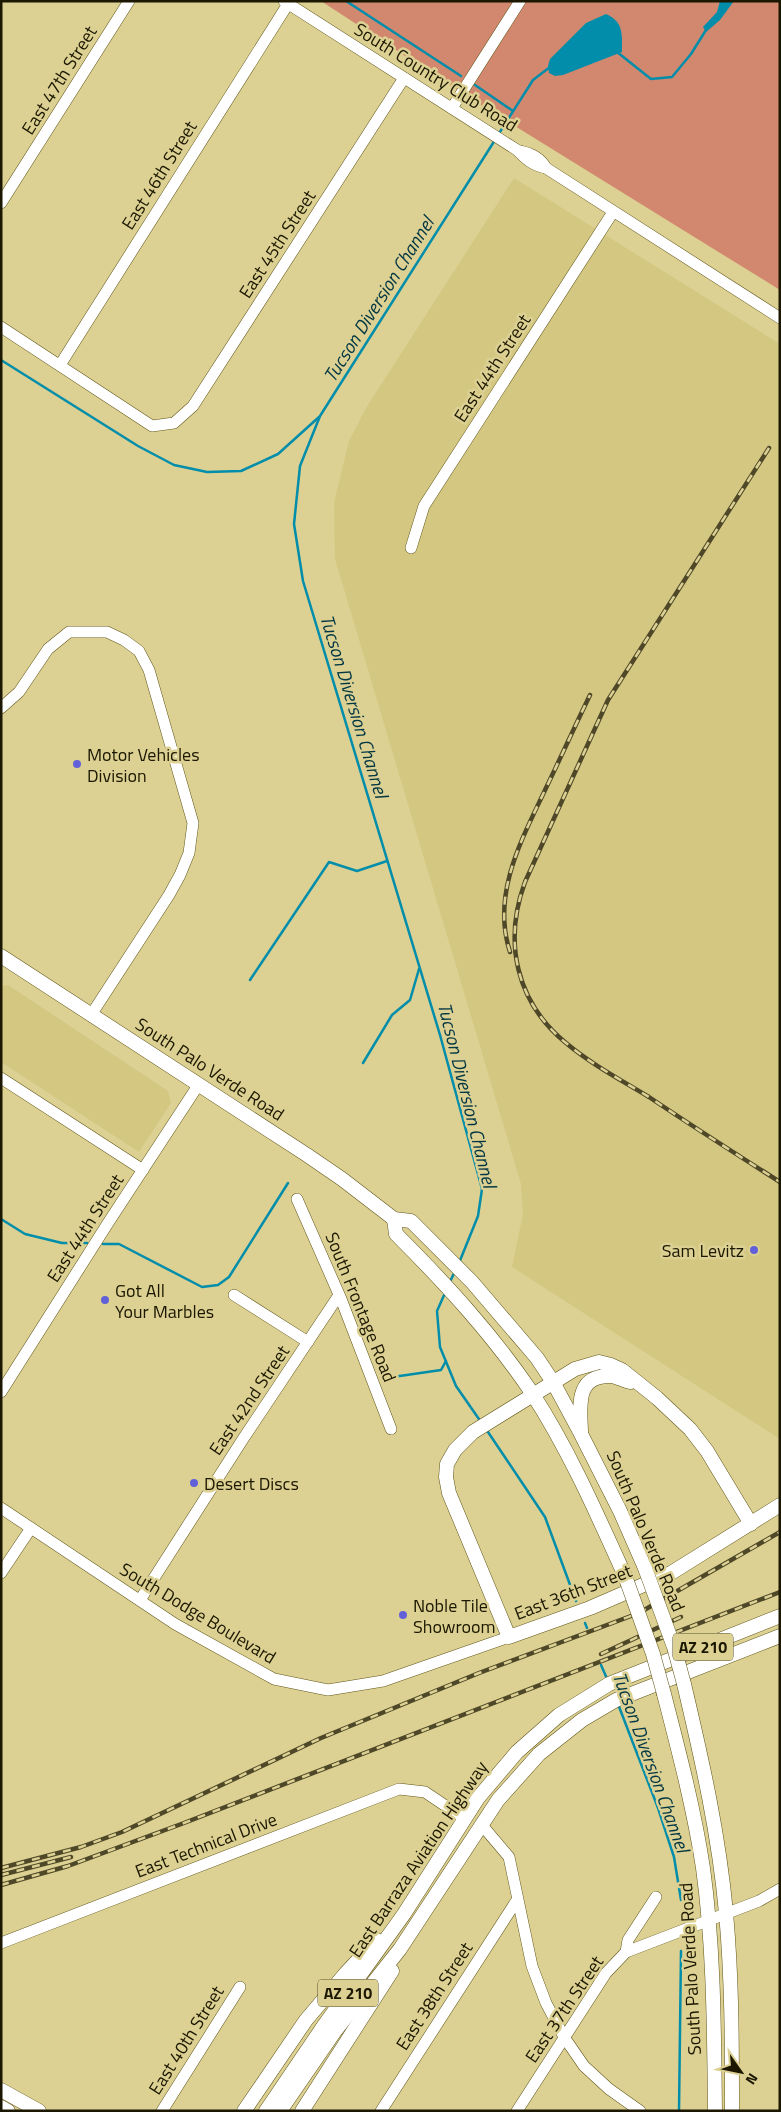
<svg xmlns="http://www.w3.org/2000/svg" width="781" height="2112" font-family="'Titillium Web',sans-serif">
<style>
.built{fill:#d4c781}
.green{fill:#d2886f}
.water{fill:#028daa}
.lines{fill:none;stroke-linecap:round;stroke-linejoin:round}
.stream{stroke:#028daa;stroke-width:2.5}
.minor-casing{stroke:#615619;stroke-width:12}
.major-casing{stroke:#615619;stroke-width:15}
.minor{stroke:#fff;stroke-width:11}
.major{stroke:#fff;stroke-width:14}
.rail-casing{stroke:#4e4828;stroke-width:4.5}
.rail{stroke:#dcd193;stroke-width:2.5;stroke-dasharray:8;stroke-linecap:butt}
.major-bridge-casing{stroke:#615619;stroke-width:15;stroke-linecap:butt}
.major-bridge{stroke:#fff;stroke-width:14}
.poi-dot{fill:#6260d8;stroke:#dcd193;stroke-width:2}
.labels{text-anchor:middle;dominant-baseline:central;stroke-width:5;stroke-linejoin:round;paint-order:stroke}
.shield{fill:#dcd193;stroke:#554f2d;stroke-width:1}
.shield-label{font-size:16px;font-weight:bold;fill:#1b1701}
.street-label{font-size:18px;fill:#1b1701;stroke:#dcd193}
.poi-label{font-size:18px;fill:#1b1701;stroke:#dcd193;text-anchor:start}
.water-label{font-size:19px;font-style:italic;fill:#023643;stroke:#dcd193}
</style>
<rect width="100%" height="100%" fill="#dcd193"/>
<g class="built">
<polygon points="514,178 780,344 780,1439 512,1267 523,1214 521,1184 335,559 334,503 349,441 366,408"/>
<polygon points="8,985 168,1091 171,1103 139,1152 1,1062 1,986"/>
</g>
<polygon class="green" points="321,1 780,1 780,290 471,99"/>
<g class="water">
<polygon points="720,1 734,1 720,20 706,32 703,27 717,12"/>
<path d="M 606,14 C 624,22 622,34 622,52 L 563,75 L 555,76 L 549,73 L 548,66 L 550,59 L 586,23 Z"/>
</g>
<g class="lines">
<g class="stream">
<polyline points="346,1 461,76"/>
<polyline points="617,52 651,79 672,77 691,54 706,30"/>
<polyline points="475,85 513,111"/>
<polyline points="498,135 533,80 550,67"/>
<polyline points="1,360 138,446 174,465 207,472 241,471 278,454 319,417"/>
<polyline points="250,980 329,862 357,871 387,861"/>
<polyline points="363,1063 392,1015 410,1000 419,969"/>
<polyline points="1,1219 25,1234 62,1243 87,1243"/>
<polyline points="103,1244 119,1244 202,1287 218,1285 229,1277 288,1183"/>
<polyline points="459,1263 478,1216 482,1189 440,1035 303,581 294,524 300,466 320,416 495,140"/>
<polyline points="449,1284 455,1271"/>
<polyline points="445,1293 437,1311 440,1347 456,1386 481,1422"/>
<polyline points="386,1378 441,1370 446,1361"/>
<polyline points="486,1429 545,1517 576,1601"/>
<polyline points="585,1623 587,1628"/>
<polyline points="601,1665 608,1681"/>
<polyline points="618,1704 658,1808 674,1857 681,1900"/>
<polyline points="679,2111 681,1951"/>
</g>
<g class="minor-casing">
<g id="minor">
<path d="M 284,1 L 517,150 C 527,160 532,165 546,168 L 780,318"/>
<polyline points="452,108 520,1"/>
<path d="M 519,151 C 531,153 540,157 546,168"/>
<polyline points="1,203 129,1"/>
<polyline points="1,327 152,426 174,423 193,406 404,78"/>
<polyline points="60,365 288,4"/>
<polyline points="411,548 424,506 613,212"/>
<polyline points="1,708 19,692 48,649 69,632 107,632 124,640 139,651 149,670 193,823 189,853 180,875 169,895 91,1015"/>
<polyline points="1,1078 143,1170"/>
<polyline points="297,1199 341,1299 391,1429"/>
<polyline points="234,1295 308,1342"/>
<polyline points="1,1392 108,1223 199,1084"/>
<polyline points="1,1508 175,1624 274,1679 328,1690 383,1681 509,1637"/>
<polyline points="1,1573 31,1528"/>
<polyline points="140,1600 243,1439 339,1295"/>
<polyline points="481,1824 509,1857 532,1966 546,2003 564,2037 584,2066 609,2089 640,2111"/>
<polyline points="1,1943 399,1789 425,1792 465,1819"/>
<polyline points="626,1952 628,1940 656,1897"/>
<polyline points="162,2111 240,1987"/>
<polyline points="381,2111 517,1900"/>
<polyline points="517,2111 606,1973 626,1952 759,1901 780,1889"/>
</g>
</g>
<g class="major-casing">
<g id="major">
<polyline points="1,956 307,1155 342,1179 394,1219 411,1221 472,1282 537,1358 553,1382 581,1434 620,1511 645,1568"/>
<path d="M 394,1219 L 396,1234 C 446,1284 493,1335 532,1393 C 569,1450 597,1514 625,1576"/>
<path d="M 581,1431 C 580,1406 575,1374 612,1376 C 618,1377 624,1381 631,1382"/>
<polyline points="751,1524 707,1451 690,1429 657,1398 622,1370 611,1365 599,1362 575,1369 473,1432 455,1450 447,1464 446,1477 449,1493 509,1637 590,1608 671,1573 780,1505"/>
<path d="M 684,1684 C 702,1760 719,1835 726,1913 C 732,1978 732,2045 732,2111"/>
<path d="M 664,1694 C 679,1752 694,1809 703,1868 C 714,1948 714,2030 715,2111"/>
<polyline points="1,2090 39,2111"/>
<polyline points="1,2107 8,2111"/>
<polyline points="244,2111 306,2020 346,1973 377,1940"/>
<polyline points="266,2111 325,2024 404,1914 478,1798 517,1752 559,1715 609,1684 780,1616"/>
<polyline points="280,2111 335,2031 400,1949 498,1800 539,1754 582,1720 616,1700 780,1636"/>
<polyline points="302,2111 392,1971"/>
</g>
</g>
<use href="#minor" class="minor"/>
<use href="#major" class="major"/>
<g class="rail-casing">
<g id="rail">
<path d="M 769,448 L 608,700 L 525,882 C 503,942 516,1002 566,1043 C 591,1064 621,1080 649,1097 C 692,1126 736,1154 780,1182"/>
<path d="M 510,952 C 491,894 522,839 546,788 C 561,757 575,726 590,695"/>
<polyline points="601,1654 681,1617"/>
<polyline points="1,1868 81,1847 122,1832 321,1738 479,1673 639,1613 780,1532"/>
<polyline points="1,1875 71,1857"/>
<polyline points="1,1885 68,1866 184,1823 780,1592"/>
</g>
</g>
<use href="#rail" class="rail"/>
<g class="major-bridge-casing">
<g id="major-bridge">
<polyline points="645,1568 674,1647 684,1684"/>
<polyline points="625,1576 653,1654 664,1694"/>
</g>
</g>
<use href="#major-bridge" class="major-bridge"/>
</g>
<g class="poi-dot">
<circle cx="77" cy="764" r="5"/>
<circle cx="754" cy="1250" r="5"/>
<circle cx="105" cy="1300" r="5"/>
<circle cx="194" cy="1483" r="5"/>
<circle cx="403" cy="1615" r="5"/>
</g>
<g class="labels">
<g class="shield">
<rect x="673" y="1633.5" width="60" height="27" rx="4"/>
<rect x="318" y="1979.5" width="60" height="27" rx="4"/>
</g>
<g class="shield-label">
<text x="703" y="1647">AZ 210</text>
<text x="348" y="1993">AZ 210</text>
</g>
<g class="street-label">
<text transform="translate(436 77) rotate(32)">South Country Club Road</text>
<text transform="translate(59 80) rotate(-58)">East 47th Street</text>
<text transform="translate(159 175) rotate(-58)">East 46th Street</text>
<text transform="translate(277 244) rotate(-57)">East 45th Street</text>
<text transform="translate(492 368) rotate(-57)">East 44th Street</text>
<text transform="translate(210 1069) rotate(33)">South Palo Verde Road</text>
<text transform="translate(85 1228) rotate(-57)">East 44th Street</text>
<text transform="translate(361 1307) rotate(68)">South Frontage Road</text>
<text transform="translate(249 1400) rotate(-56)">East 42nd Street</text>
<text transform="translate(646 1531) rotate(67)">South Palo Verde Road</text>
<text transform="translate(573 1592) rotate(-21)">East 36th Street</text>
<text transform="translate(198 1613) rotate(31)">South Dodge Boulevard</text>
<text transform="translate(206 1845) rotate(-21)">East Technical Drive</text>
<text transform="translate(418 1859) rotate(-56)">East Barraza Aviation Highway</text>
<text transform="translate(690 1969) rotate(-93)">South Palo Verde Road</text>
<text transform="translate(434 1996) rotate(-57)">East 38th Street</text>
<text transform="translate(564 2009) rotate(-56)">East 37th Street</text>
<text transform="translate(186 2040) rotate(-58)">East 40th Street</text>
</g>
<g class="poi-label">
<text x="87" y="754">Motor Vehicles<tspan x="87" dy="21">Division</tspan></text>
<text x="744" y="1250" text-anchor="end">Sam Levitz</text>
<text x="115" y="1290">Got All<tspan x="115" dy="21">Your Marbles</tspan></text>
<text x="204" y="1483">Desert Discs</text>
<text x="413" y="1605">Noble Tile<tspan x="413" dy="21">Showroom</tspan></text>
</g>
<g class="water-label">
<text transform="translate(378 299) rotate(-58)">Tucson Diversion Channel</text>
<text transform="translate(355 706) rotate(73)">Tucson Diversion Channel</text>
<text transform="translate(468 1095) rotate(76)">Tucson Diversion Channel</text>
<text transform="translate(652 1762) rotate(70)">Tucson Diversion Channel</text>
</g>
</g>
<rect width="781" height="2112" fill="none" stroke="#1b1701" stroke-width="5"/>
<g transform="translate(741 2072) rotate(123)" stroke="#dcd193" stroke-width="4" paint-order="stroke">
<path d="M0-4L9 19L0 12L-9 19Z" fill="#1b1701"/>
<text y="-8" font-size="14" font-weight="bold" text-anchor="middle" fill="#1b1701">N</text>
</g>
</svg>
